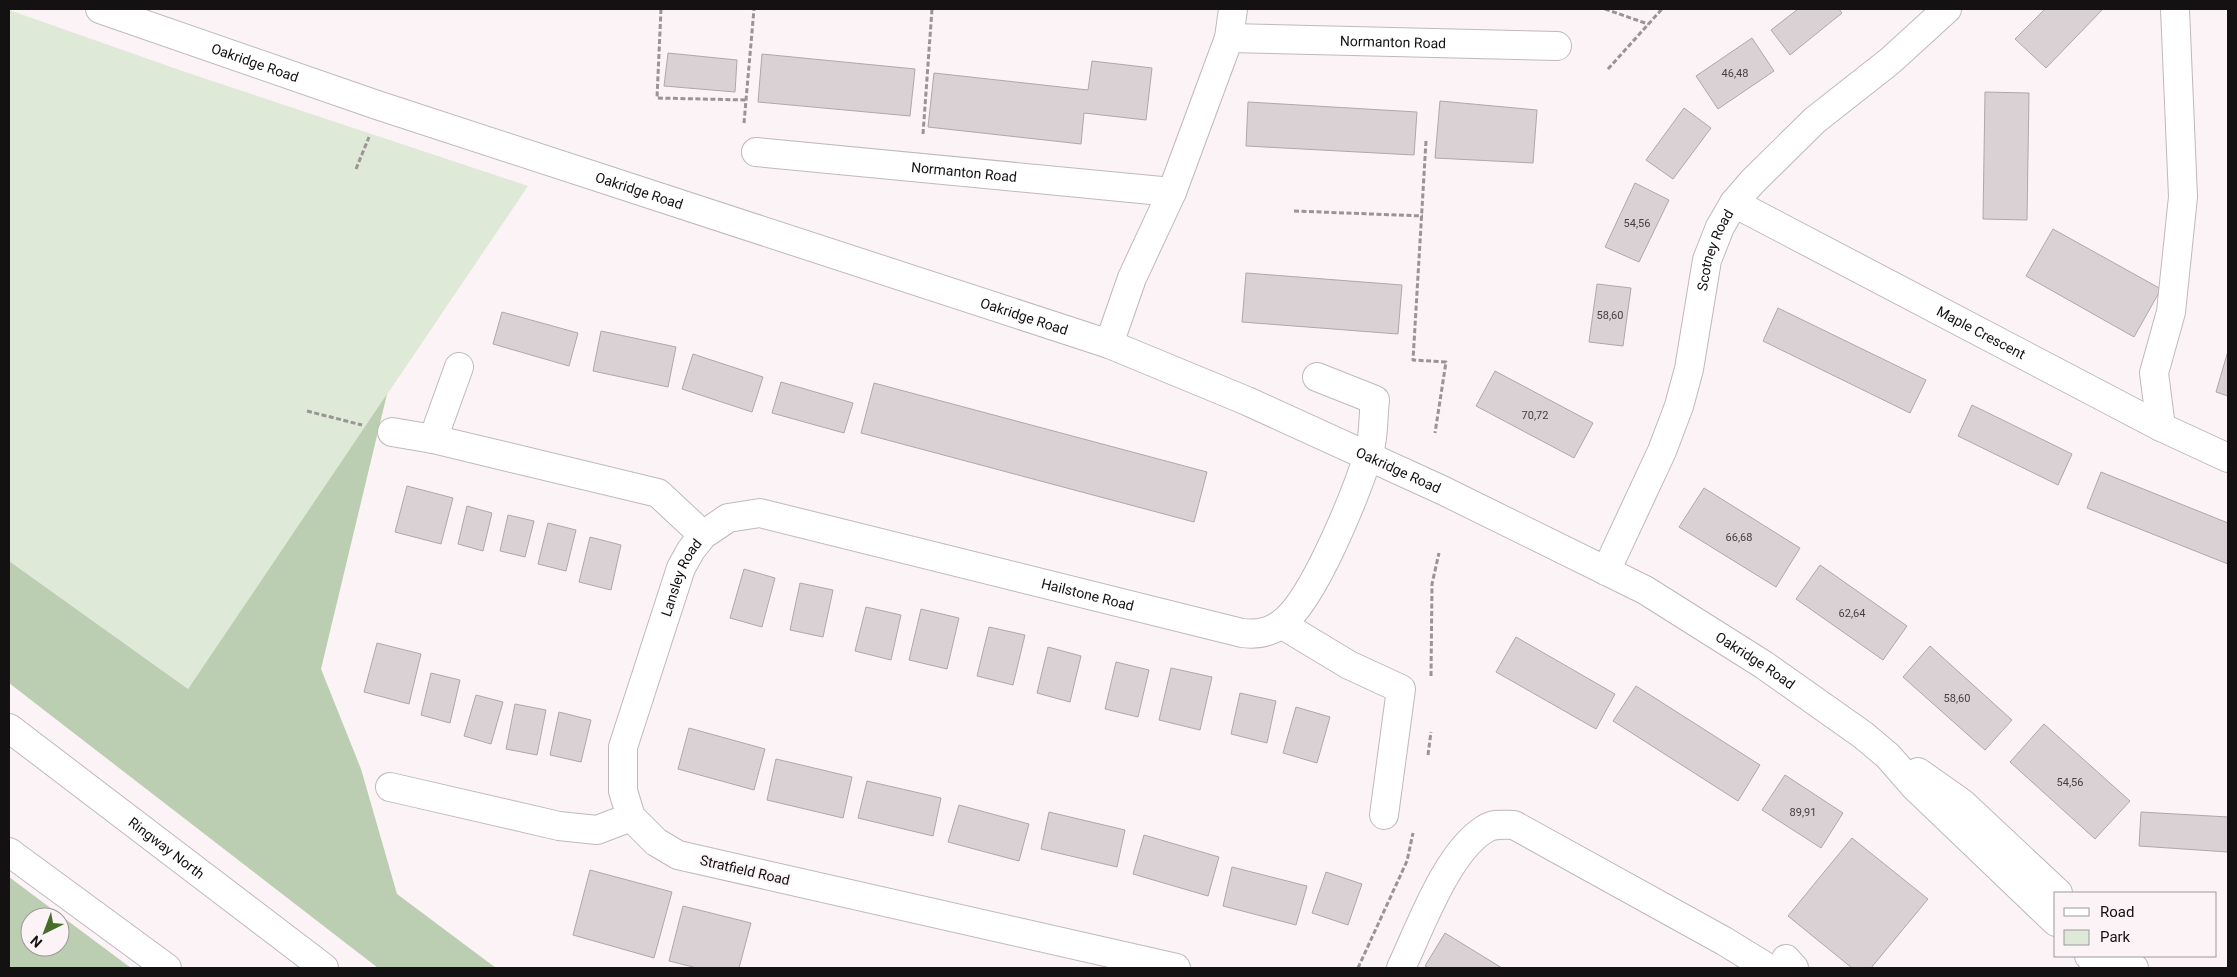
<svg xmlns="http://www.w3.org/2000/svg" width="2237" height="977" font-family="Roboto,sans-serif">
<style>
.green{fill:#dee9d8}
.forest{fill:#bcceb2;fill-rule:evenodd}
.building{fill:#d9d1d3;stroke:#afa8aa}
.lines{fill:none;stroke-linecap:round;stroke-linejoin:round}
.minor-casing{stroke:#c0b8bb;stroke-width:30}
.highway-casing{stroke:#c0b8bb;stroke-width:30}
.path{stroke:#9a9495;stroke-width:3;stroke-dasharray:5 2.5;stroke-linecap:butt}
.minor{stroke:#fff;stroke-width:28}
.highway{stroke:#fff;stroke-width:28}
.labels{text-anchor:middle;dominant-baseline:central;stroke-width:4;stroke-linejoin:round;paint-order:stroke}
.number-label{font-size:11px;fill:#454142}
.street-label{font-size:14px;fill:#141112;stroke:#fbf3f5}
</style>
<rect width="100%" height="100%" fill="#fbf3f5"/>
<polygon class="green" points="9,10 191,74 528,186 188,689 9,561"/>
<g class="forest">
<polygon points="387,394 321,669 361,769 397,894 496,968 378,968 9,683 9,561 188,689"/>
<path d="M 9,877 L 131,968 L 9,968 ZM 30,917 L 60,917 L 60,947 L 30,947 Z"/>
</g>
<g class="building">
<polygon points="1798,9 1839,9 1842,13 1790,55 1771,30"/>
<polygon points="2045,9 2103,9 2046,68 2015,39"/>
<polygon points="1752,38 1774,71 1718,109 1696,76"/>
<polygon points="668,53 737,60 735,92 664,86"/>
<polygon points="762,54 915,69 910,116 758,102"/>
<polygon points="1092,61 1152,68 1146,120 1084,113 1081,144 928,127 934,73 1088,90"/>
<polygon points="1985,92 2029,93 2027,220 1983,219"/>
<polygon points="1440,101 1537,110 1533,163 1435,158"/>
<polygon points="1248,102 1417,112 1414,155 1246,146"/>
<polygon points="1684,108 1711,128 1673,179 1646,160"/>
<polygon points="1635,183 1669,200 1639,262 1605,247"/>
<polygon points="2053,229 2161,289 2134,337 2026,276"/>
<polygon points="1246,273 1402,285 1398,334 1242,322"/>
<polygon points="1597,284 1631,288 1623,346 1589,342"/>
<polygon points="1778,308 1926,380 1910,413 1763,341"/>
<polygon points="502,312 578,333 569,366 493,344"/>
<polygon points="601,331 676,347 668,387 593,371"/>
<polygon points="2228,351 2228,396 2216,392"/>
<polygon points="693,354 763,377 752,412 682,389"/>
<polygon points="1495,371 1593,423 1574,458 1476,406"/>
<polygon points="781,382 853,403 844,433 772,413"/>
<polygon points="874,383 1207,472 1194,522 861,433"/>
<polygon points="1972,405 2072,454 2058,485 1958,436"/>
<polygon points="2101,472 2228,523 2228,564 2087,508"/>
<polygon points="407,486 453,498 441,544 395,532"/>
<polygon points="1704,488 1800,548 1776,587 1679,527"/>
<polygon points="467,506 492,513 483,551 458,544"/>
<polygon points="508,515 534,521 525,557 500,551"/>
<polygon points="548,523 576,530 566,571 538,564"/>
<polygon points="590,537 621,545 611,590 579,582"/>
<polygon points="1820,565 1907,626 1883,660 1796,599"/>
<polygon points="744,569 775,578 762,627 730,618"/>
<polygon points="800,583 833,590 823,637 790,630"/>
<polygon points="866,607 901,615 891,660 855,651"/>
<polygon points="921,609 959,618 947,669 909,660"/>
<polygon points="989,627 1025,635 1013,685 977,676"/>
<polygon points="1516,637 1615,694 1596,729 1496,672"/>
<polygon points="377,643 421,654 409,704 364,692"/>
<polygon points="1930,646 2012,720 1985,750 1903,677"/>
<polygon points="1048,647 1081,656 1070,702 1037,693"/>
<polygon points="1116,662 1149,670 1138,717 1105,709"/>
<polygon points="1171,668 1212,677 1200,730 1159,720"/>
<polygon points="431,673 460,680 450,723 421,715"/>
<polygon points="1636,686 1760,765 1738,801 1613,721"/>
<polygon points="1240,693 1276,701 1267,743 1231,734"/>
<polygon points="476,695 503,702 491,744 464,736"/>
<polygon points="515,704 546,710 537,755 506,749"/>
<polygon points="1296,707 1330,717 1317,763 1283,753"/>
<polygon points="559,712 591,720 581,762 550,755"/>
<polygon points="2044,724 2130,801 2095,839 2010,762"/>
<polygon points="689,728 765,749 754,790 678,769"/>
<polygon points="776,759 852,777 843,818 767,800"/>
<polygon points="1785,775 1843,813 1821,848 1762,810"/>
<polygon points="867,781 941,798 933,836 858,818"/>
<polygon points="959,805 1029,824 1019,861 948,842"/>
<polygon points="1049,812 1125,830 1117,867 1041,849"/>
<polygon points="2141,812 2228,817 2228,852 2139,846"/>
<polygon points="1144,835 1219,857 1208,896 1133,874"/>
<polygon points="1852,838 1928,899 1871,968 1852,968 1788,916"/>
<polygon points="1232,867 1307,886 1296,925 1223,906"/>
<polygon points="590,870 672,892 654,958 573,935"/>
<polygon points="1326,872 1362,884 1348,925 1312,913"/>
<polygon points="683,906 751,923 739,968 697,968 669,961"/>
<polygon points="1445,933 1502,968 1429,968 1425,966"/>
</g>
<g class="lines">
<g class="minor-casing">
<g id="minor">
<path id="s1" d="M 100,9 L 377,105 L 1109,344 L 1247,401 L 1442,490 L 1645,590 L 1764,665 L 1863,735 L 1888,756 L 1916,788 L 2056,922"/>
<path id="s2" d="M 1229,38 L 1557,46"/>
<path id="s3" d="M 756,152 L 1172,192"/>
<path id="s4" d="M 1734,203 L 2161,427 L 2228,458"/>
<polyline points="1109,344 1132,278 1172,192 1229,38 1233,9"/>
<polyline points="2161,427 2154,373 2171,312 2183,197 2175,9"/>
<polyline points="392,432 433,439 658,493 703,535"/>
<polyline points="433,439 459,367"/>
<path id="s5" d="M 1606,571 L 1662,451 L 1679,406 L 1689,369 L 1707,260 L 1720,227 L 1734,203 L 1752,182 L 1815,120 L 1890,61 L 1947,9"/>
<polyline points="1281,624 1349,665 1401,689 1384,815"/>
<polyline points="1918,772 1962,803 2058,893"/>
<polyline points="390,787 559,826 597,830 631,817"/>
<polyline points="2089,956 2102,968"/>
<polyline points="2121,956 2134,968"/>
<polyline points="1786,959 1794,968"/>
<path id="s6" d="M 1176,968 L 678,855 L 656,842 L 631,817 L 623,791 L 623,747 L 681,568 L 691,550 L 703,535 L 728,518 L 760,513 L 1242,633 C 1257,635 1269,633 1281,624 C 1314,601 1358,489 1370,449 C 1374,434 1373,416 1375,400 L 1317,377"/>
<path d="M 1401,968 C 1420,928 1447,852 1485,829 C 1494,823 1504,825 1514,825 L 1724,941 L 1768,968"/>
</g>
</g>
<g class="highway-casing">
<g id="highway">
<path id="s7" d="M 9,728 L 324,968"/>
<polyline points="9,852 167,968"/>
</g>
</g>
<g class="path">
<polyline points="661,9 657,98 746,100"/>
<polyline points="1605,9 1648,24"/>
<polyline points="1608,69 1662,9"/>
<polyline points="744,123 754,9"/>
<polyline points="923,134 932,9"/>
<polyline points="1426,141 1413,360 1446,362 1435,433"/>
<polyline points="356,169 369,137"/>
<polyline points="1294,211 1423,216"/>
<polyline points="307,411 362,425"/>
<polyline points="1431,676 1432,584 1439,553"/>
<polyline points="1428,755 1431,732"/>
<polyline points="1358,968 1407,861 1413,833"/>
</g>
<use href="#minor" class="minor"/>
<use href="#highway" class="highway"/>
</g>
<g class="labels">
<g class="number-label">
<text x="1735" y="73">46,48</text>
<text x="1637" y="223">54,56</text>
<text x="1610" y="315">58,60</text>
<text x="1535" y="415">70,72</text>
<text x="1739" y="537">66,68</text>
<text x="1852" y="613">62,64</text>
<text x="1957" y="698">58,60</text>
<text x="2070" y="782">54,56</text>
<text x="1803" y="812">89,91</text>
</g>
<g class="street-label">
<text stroke="none"><textPath href="#s2" startOffset="164">Normanton Road</textPath></text>
<text stroke="none"><textPath href="#s1" startOffset="164">Oakridge Road</textPath></text>
<text stroke="none"><textPath href="#s3" startOffset="209">Normanton Road</textPath></text>
<text stroke="none"><textPath href="#s1" startOffset="569">Oakridge Road</textPath></text>
<text stroke="none"><textPath href="#s5" startOffset="341">Scotney Road</textPath></text>
<text stroke="none"><textPath href="#s1" startOffset="974">Oakridge Road</textPath></text>
<text stroke="none"><textPath href="#s4" startOffset="279">Maple Crescent</textPath></text>
<text stroke="none"><textPath href="#s1" startOffset="1379">Oakridge Road</textPath></text>
<text stroke="none"><textPath href="#s6" startOffset="822">Lansley Road</textPath></text>
<text stroke="none"><textPath href="#s6" startOffset="1271">Hailstone Road</textPath></text>
<text stroke="none"><textPath href="#s1" startOffset="1784">Oakridge Road</textPath></text>
<text stroke="none"><textPath href="#s7" startOffset="198">Ringway North</textPath></text>
<text transform="translate(745 870) rotate(13)">Stratfield Road</text>
</g>
</g>
<rect width="2237" height="977" fill="none" stroke="#141112" stroke-width="20"/>
<rect x="2054" y="892" width="162" height="65" fill="#fbf3f5" stroke="#9f999a"/>
<rect x="2064" y="908" width="25" height="8" fill="#ffffff" stroke="#9f999a"/>
<text x="2100" y="917" font-size="15" fill="#141112">Road</text>
<rect x="2064" y="930" width="25" height="15" fill="#dee9d8" stroke="#9f999a"/>
<text x="2100" y="942" font-size="15" fill="#141112">Park</text>
<g transform="translate(45 932) rotate(222)"><circle r="24" fill="#fbf3f5" stroke="#9f999a"/>
<path d="M0-4L9 19L0 12L-9 19Z" fill="#466e2a"/>
<text y="-8" font-size="14" font-weight="bold" text-anchor="middle" fill="#141112">N</text>
</g>
</svg>
